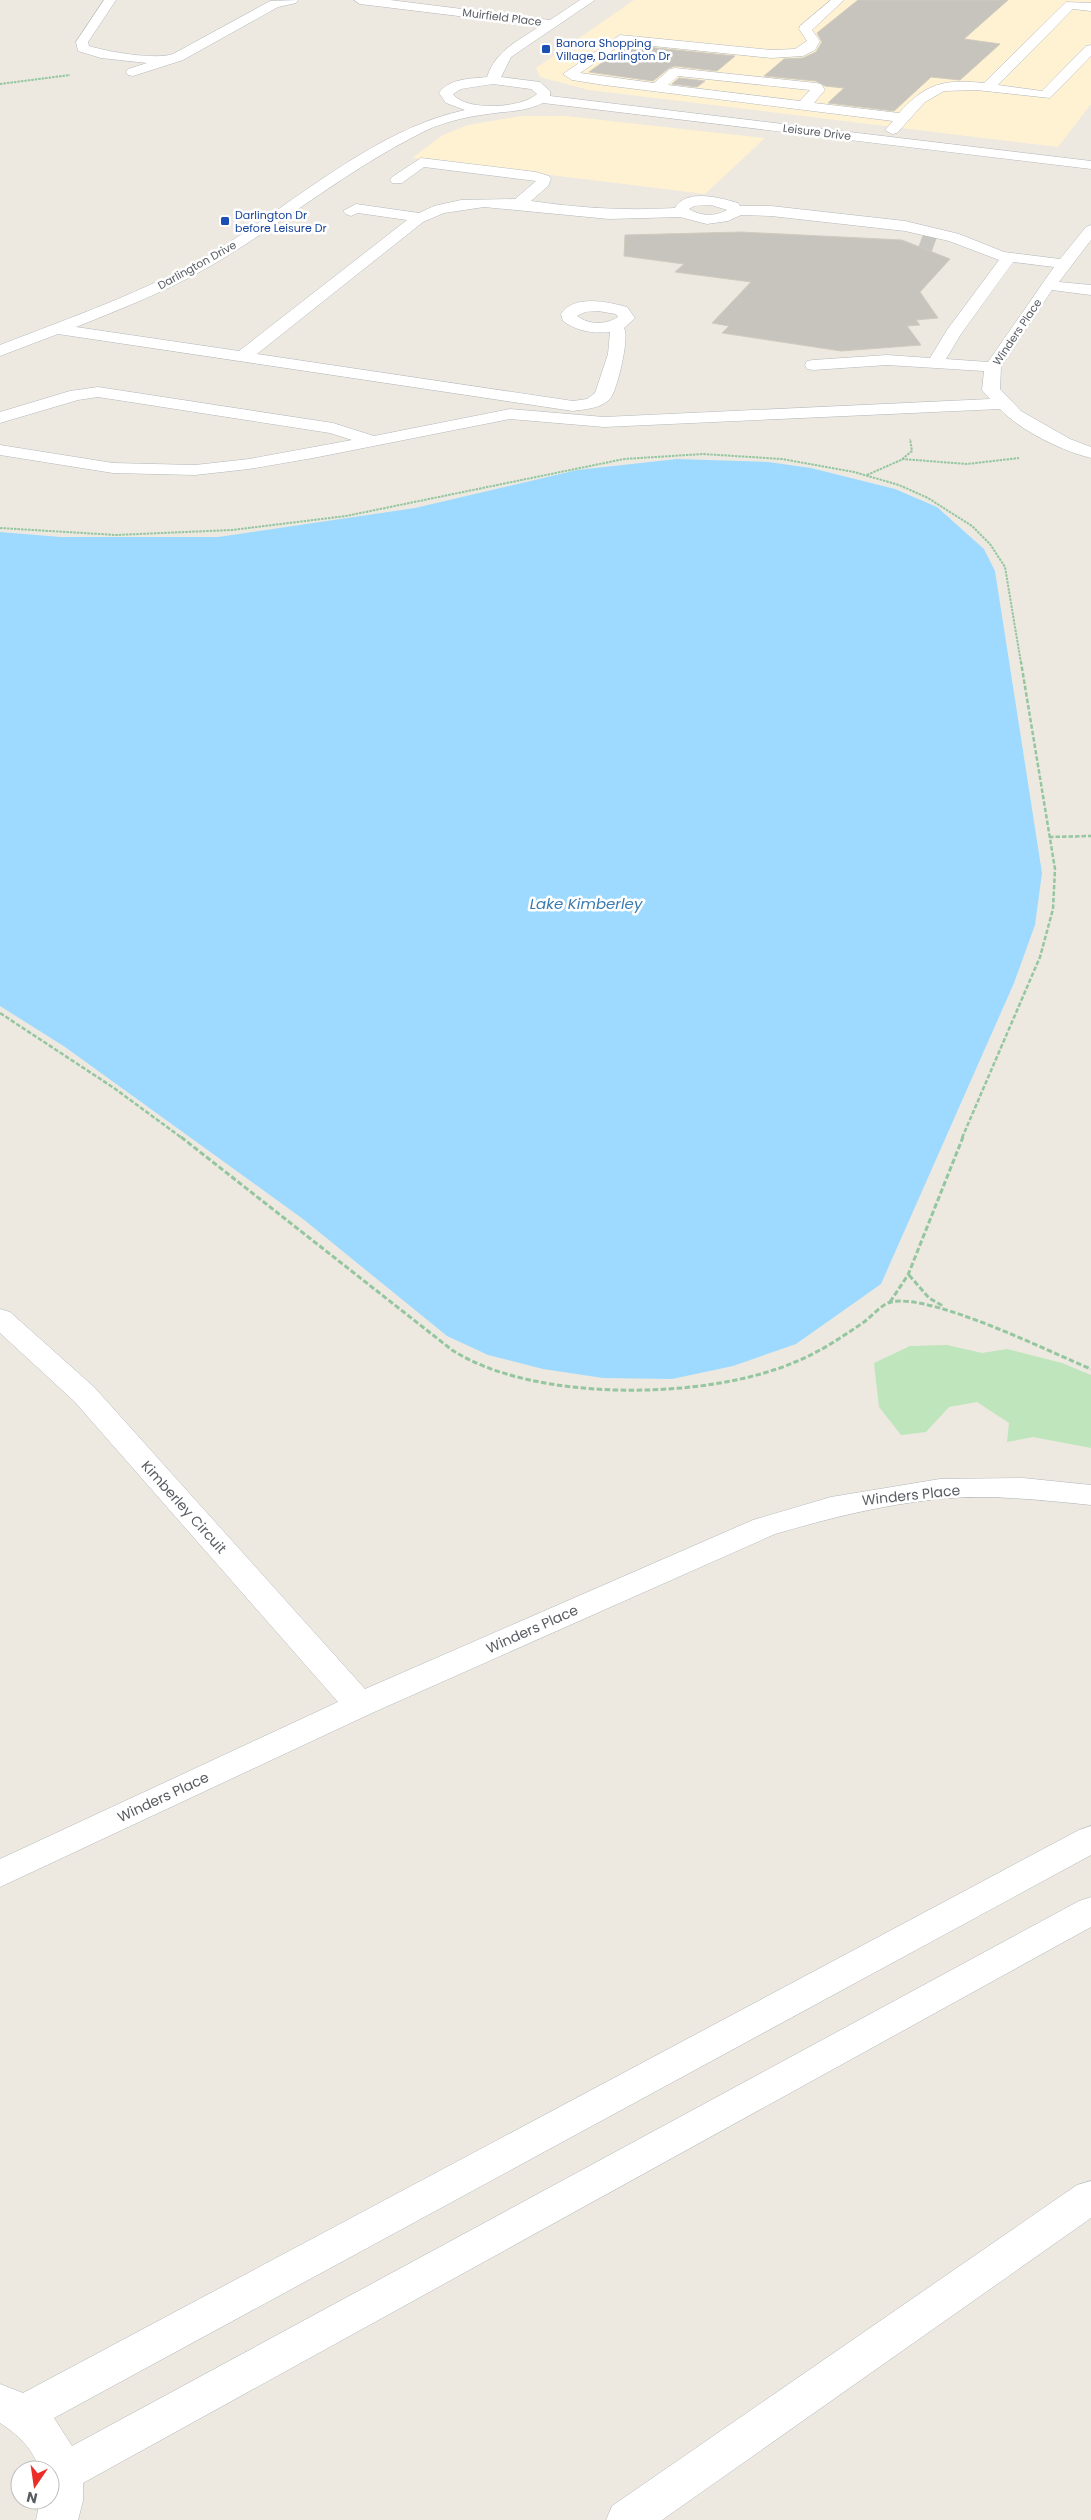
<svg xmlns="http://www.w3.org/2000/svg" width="1091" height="2520" font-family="Poppins,sans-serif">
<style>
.commercial{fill:#fef2d3}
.green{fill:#bee5bb}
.water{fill:#9edaff}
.building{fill:#c7c4bd;stroke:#d1cabf}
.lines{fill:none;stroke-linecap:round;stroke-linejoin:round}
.minor-tunnel{stroke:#c8c6c0;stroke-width:14;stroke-dasharray:14 7;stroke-linecap:butt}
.minor-casing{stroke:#b3b7bb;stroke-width:1}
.path-far2{stroke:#94c6a0;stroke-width:2;stroke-dasharray:2.5 1;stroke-linecap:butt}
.path-far1{stroke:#94c6a0;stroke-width:2.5;stroke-dasharray:4.5 2;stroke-linecap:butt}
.path{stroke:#94c6a0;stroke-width:3;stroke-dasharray:5.5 2.5;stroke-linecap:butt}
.minor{fill:#fff;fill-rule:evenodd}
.transit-dot{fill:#1a4fb4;stroke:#fff;stroke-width:2}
.labels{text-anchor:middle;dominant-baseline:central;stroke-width:5;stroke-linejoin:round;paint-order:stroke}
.far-street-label{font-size:11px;fill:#595d62;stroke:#fff}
.far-transit-label{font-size:11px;fill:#164399;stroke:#fff;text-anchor:start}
.street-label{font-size:14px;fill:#595d62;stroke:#fff}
.water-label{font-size:15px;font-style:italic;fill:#3a7bb2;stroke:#fff}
</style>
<rect width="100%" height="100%" fill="#ede9e0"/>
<g class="commercial">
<polygon points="634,0 1091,0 1091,104 1058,147 589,90 540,77 536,68"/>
<polygon points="521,116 566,116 765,138 705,194 412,158 443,135 468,125"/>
</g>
<polygon class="green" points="947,1345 982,1353 1007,1349 1062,1363 1091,1375 1091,1448 1033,1437 1007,1442 1009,1423 977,1402 949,1407 926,1432 901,1435 879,1407 874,1363 910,1346"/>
<polygon class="water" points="677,459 768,462 811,468 895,489 937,507 984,549 995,571 1042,873 1035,925 1014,983 881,1284 796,1344 733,1366 672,1379 603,1378 543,1369 488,1355 447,1336 303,1219 65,1047 0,1006 0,532 61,537 218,537 415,508 577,470"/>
<g class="building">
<polygon points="858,0 1008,0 964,39 1000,44 960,80 931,77 894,111 828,103 844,88 825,86 816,81 764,76 784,59 803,58 816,52 822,42 817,33"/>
<polygon points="627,45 735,56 717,71 675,66 669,68 653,81 589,72"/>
<polygon points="679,78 705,81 697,87 672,84"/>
<polygon points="741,232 902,240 950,259 920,292 938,318 916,320 920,325 907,326 921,345 841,351 722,333 729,326 712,323 751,282 675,272 684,264 624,256 625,235"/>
</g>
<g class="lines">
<polyline class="minor-tunnel" points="921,240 940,247"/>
<g class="minor-casing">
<g id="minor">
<path d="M 104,0 L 116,0 L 88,42 L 89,46 C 109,52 155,60 173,54 L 270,1 L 298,0 L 296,3 L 278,7 L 183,60 L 133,76 L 128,75 L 126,72 L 128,69 L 147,63 L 101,58 L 78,51 L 76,42 Z"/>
<path d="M 354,0 L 390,0 L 550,20 L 580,0 L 595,0 L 511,57 L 501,77 L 540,82 L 550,91 L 550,96 L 1091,161 L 1091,169 L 543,103 C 525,112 507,111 488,114 C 465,117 439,123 419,134 C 350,169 289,218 224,258 C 177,287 126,307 76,327 L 239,351 L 407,220 L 358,213 L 351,216 L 346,214 L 343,211 L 356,204 L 419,213 L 434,206 L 461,200 L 515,199 L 536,181 L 424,167 L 402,183 L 392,183 L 390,180 L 392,177 L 421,158 L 536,172 L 549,176 L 551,179 L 548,186 L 531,201 C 580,208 626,211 675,208 C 686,188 721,198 738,203 L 740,206 L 771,206 L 905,221 L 959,234 L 1004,252 L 1060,259 L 1086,227 L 1091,225 L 1091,240 L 1059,282 L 1091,285 L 1091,295 L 1052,290 L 1001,367 L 1000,389 L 1021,411 L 1070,439 L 1091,447 L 1091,458 C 1062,451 1021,431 1000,409 L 604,427 L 510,419 L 313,458 L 249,469 L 195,475 L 113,473 L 0,455 L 0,445 L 113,463 L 195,465 L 249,459 L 352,440 L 330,433 L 98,397 L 78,400 L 0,423 L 0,412 L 70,391 L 98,387 L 333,423 L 374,436 L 510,409 L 604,417 L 990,399 L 982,390 L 984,371 L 887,365 L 813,370 L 807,369 L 805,365 L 807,361 L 813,360 L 887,355 L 930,358 L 947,330 L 999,260 L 949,241 L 905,231 L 771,216 L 741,215 L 728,221 L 707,224 L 680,217 L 609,219 L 484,207 L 444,213 L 423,222 L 257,354 L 573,401 L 587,399 L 595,393 L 608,354 L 610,332 C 594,334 576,331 563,321 L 561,314 C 574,294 608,302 627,307 L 635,318 L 624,328 C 630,337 617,391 610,399 C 600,409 585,409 573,411 L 58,334 L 0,356 L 0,345 C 72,317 145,292 212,253 C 291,206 374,129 465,110 L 446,103 L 439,93 C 450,78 470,79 487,77 C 496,50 518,41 540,26 L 360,4 ZM 493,84 L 531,89 L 537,94 C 522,108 466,112 453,94 L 461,89 ZM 711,205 L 727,210 C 715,217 700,216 689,209 L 694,206 ZM 1013,262 L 1054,267 L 988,362 L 946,359 L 961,334 ZM 598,311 L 616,314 L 618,317 C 606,325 589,325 577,316 L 585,312 Z"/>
<path d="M 831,0 L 844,0 L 812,30 L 820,41 L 815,50 L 803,56 L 771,58 L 623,43 L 580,73 L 654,83 L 670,69 L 675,68 L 816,83 L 821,84 L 825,90 L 814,103 L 899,113 C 926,83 944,79 984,83 L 1066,2 L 1091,3 L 1091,11 L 1073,9 L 998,85 L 1042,91 L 1086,46 L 1091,45 L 1091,56 L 1050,98 L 976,90 L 944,91 L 925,102 L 897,133 L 892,134 L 885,130 L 893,121 L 604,85 L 572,80 L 563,74 L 620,35 L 771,50 L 795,49 L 807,41 L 799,29 L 800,26 ZM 678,76 L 810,90 L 800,101 L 668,85 Z"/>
<path d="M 0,1309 L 10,1312 L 94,1387 L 365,1689 L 753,1520 L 831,1497 L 940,1479 L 1023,1478 L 1091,1485 L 1091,1505 C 1041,1500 989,1494 939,1499 C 881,1505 830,1518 775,1534 L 372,1713 L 0,1887 L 0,1859 L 338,1702 L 74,1401 L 0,1333 Z"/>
<path d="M 1091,1826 L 1091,1855 L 54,2418 L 72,2446 L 1079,1901 L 1091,1897 L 1091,1927 L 83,2483 L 83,2501 L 78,2520 L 36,2520 L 40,2500 L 50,2500 L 50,2470 L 39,2470 C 35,2450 16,2433 0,2423 L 0,2384 L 23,2393 L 1079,1830 Z"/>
<polygon points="1091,2181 1091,2218 662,2520 606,2520 612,2506 1077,2185"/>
</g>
</g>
<g class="path-far2">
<polyline points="0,84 70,75"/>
<polyline points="902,459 967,464 1019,458"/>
<polyline points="867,475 901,460 912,451 910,439"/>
<polyline points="0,528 116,535 232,530 346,516 624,459 703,454 782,459 854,472 899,485 928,498 972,526 990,544 1005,567 1021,663"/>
</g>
<g class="path-far1">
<polyline points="1049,837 1091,836"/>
<polyline points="0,1013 114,1088 182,1138"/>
<polyline points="962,1138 1040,957 1053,909 1055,869 1021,662"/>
</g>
<g class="path">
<path d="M 181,1137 L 452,1350 C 534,1403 708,1400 795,1362 C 820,1352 842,1337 864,1322 C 872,1316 882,1304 891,1302 C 931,1293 1050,1352 1091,1369"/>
<polyline points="909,1275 929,1298 943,1306"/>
<polyline points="890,1302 908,1275 963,1137"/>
</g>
<use href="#minor" class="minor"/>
</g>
<g class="transit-dot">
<rect x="541" y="44" width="10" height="10" rx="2.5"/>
<rect x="220" y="216" width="10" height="10" rx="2.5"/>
</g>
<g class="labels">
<g class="far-street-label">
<text transform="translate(502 17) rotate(7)">Muirfield Place</text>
<text transform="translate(817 132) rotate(7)">Leisure Drive</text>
<text transform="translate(197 265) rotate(-29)">Darlington Drive</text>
<text transform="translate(1017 332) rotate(-56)">Winders Place</text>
</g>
<g class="far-transit-label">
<text x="556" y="43">Banora Shopping<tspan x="556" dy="13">Village, Darlington Dr</tspan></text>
<text x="235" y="215">Darlington Dr<tspan x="235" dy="13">before Leisure Dr</tspan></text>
</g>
<g class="street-label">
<text transform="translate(911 1495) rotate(-6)">Winders Place</text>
<text transform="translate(184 1507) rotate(48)">Kimberley Circuit</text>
<text transform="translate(532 1629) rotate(-24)">Winders Place</text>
<text transform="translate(163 1797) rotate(-25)">Winders Place</text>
</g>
<g class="water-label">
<text x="586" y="903">Lake Kimberley</text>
</g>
</g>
<g transform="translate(35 2485) rotate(193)"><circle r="24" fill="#ffffff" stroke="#bdbec0"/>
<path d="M0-4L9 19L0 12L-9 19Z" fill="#ec2c27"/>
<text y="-8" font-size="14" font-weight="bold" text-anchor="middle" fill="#595d62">N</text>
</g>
</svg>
